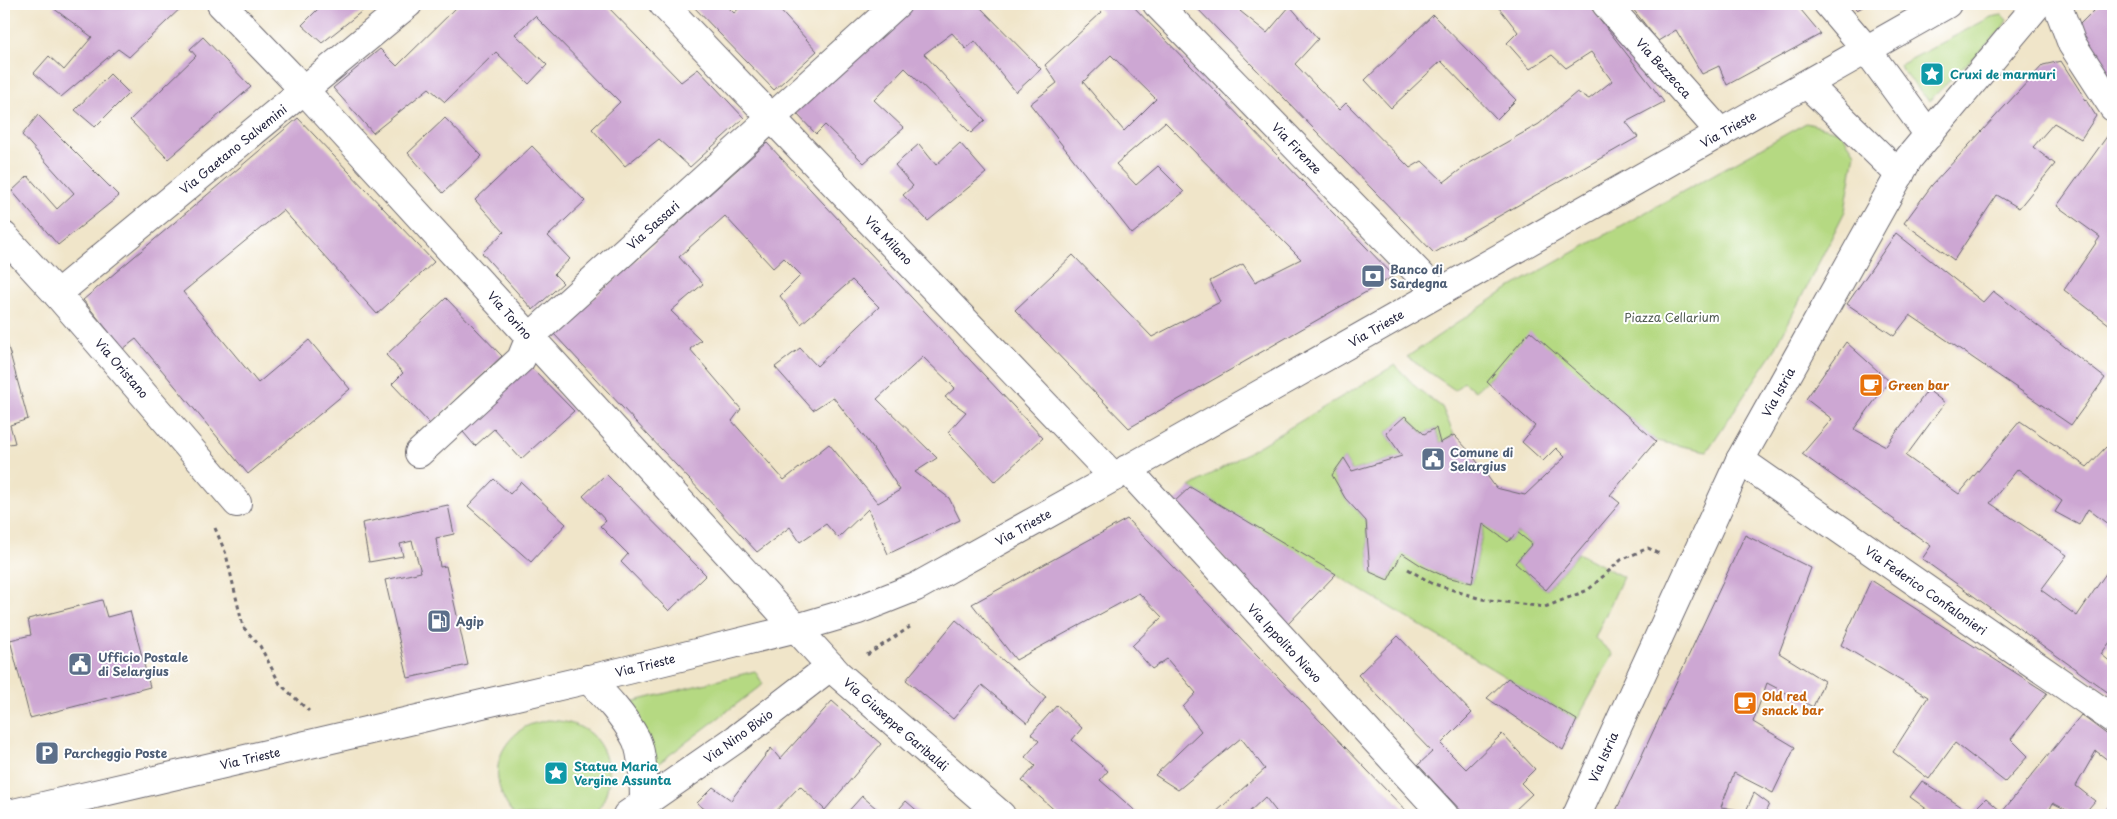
<svg xmlns="http://www.w3.org/2000/svg" width="2117" height="819" font-family="'Playpen Sans',sans-serif">
<style>
.green{fill:#b5d982;stroke:#6c7e5e}
.building{fill:#cda7d3;fill-rule:evenodd}
.lines{fill:none;stroke-linecap:round;stroke-linejoin:round}
.street-casing{stroke:#6a666d;stroke-width:30}
.secondary-casing{stroke:#6a666d;stroke-width:30}
.path{stroke:#6a666d;stroke-width:3;stroke-dasharray:4 4;stroke-linecap:butt}
.street{stroke:#fff;stroke-width:28}
.secondary{stroke:#fff;stroke-width:28}
.labels{text-anchor:middle;dominant-baseline:central;stroke-width:4;stroke-linejoin:round;paint-order:stroke}
.street-label{font-size:12px;fill:#22223b;stroke:#fff}
.culture-label{font-size:12px;font-weight:bold;fill:#0d838f;stroke:#fff;text-anchor:start}
.service-label{font-size:12px;font-weight:bold;fill:#4e5e75;stroke:#fff;text-anchor:start}
.park-label{font-size:12px;fill:#4e5950;stroke:#fff}
.food-label{font-size:12px;font-weight:bold;fill:#c56008;stroke:#fff;text-anchor:start}
</style>
<rect width="100%" height="100%" fill="#fff"/>
<filter id="ink" filterUnits="userSpaceOnUse"><feTurbulence type="fractalNoise" baseFrequency=".02" numOctaves="2"/><feDisplacementMap in="SourceGraphic" scale="10" xChannelSelector="R" yChannelSelector="G"/><feConvolveMatrix kernelMatrix="1 2 1 2 8 2 1 2 1" color-interpolation-filters="sRGB"/></filter>
<filter id="wash" filterUnits="userSpaceOnUse"><feTurbulence type="fractalNoise" baseFrequency=".0096" numOctaves="4" result="noise"/><feDisplacementMap in="SourceGraphic" scale="20" xChannelSelector="R" yChannelSelector="G"/><feGaussianBlur stdDeviation="1.12" result="paint"/><feColorMatrix in="noise" values="0 0 0 0 0 0 0 0 0 0 0 0 0 0 0 0 0 1.4 0 .05"/><feComposite in="paint" operator="in"/></filter>
<g filter="url(#wash)">
<rect width="100%" height="100%" fill="#f0e5c9"/>
<g class="green">
<polygon points="2002,15 2007,20 2001,30 1929,101 1902,70 1900,65 1991,17"/>
<polygon points="1806,123 1841,132 1855,153 1845,211 1774,351 1707,451 1656,441 1530,332 1494,374 1475,391 1464,382 1455,390 1407,357 1506,290"/>
<polygon points="1395,365 1418,389 1442,407 1454,435 1440,443 1436,428 1424,434 1405,416 1386,433 1402,456 1352,471 1344,458 1332,475 1345,498 1366,521 1370,572 1388,580 1402,553 1445,577 1472,583 1484,524 1508,542 1517,532 1532,544 1515,563 1546,590 1578,553 1623,577 1595,638 1613,654 1577,720 1190,487"/>
<polygon points="755,671 763,684 655,766 627,703"/>
<path d="M 548,720 C 563,721 576,723 588,732 C 613,750 616,796 592,815 L 514,815 C 490,785 491,749 525,727 C 532,723 541,722 548,720 Z"/>
</g>
<g id="blocks">
<g class="building">
<polygon points="58,4 185,4 129,57 118,49 61,97 34,73 49,56 64,70 92,37 53,8"/>
<polygon points="319,4 371,4 322,43 302,25 321,6"/>
<polygon points="460,4 605,4 681,82 698,69 744,118 690,167 659,139 625,166 592,129 620,102 535,16 515,34 547,65 529,84 496,52 445,102 429,88 373,133 333,88 380,49 397,66"/>
<polygon points="691,4 725,4 734,13 744,4 778,4 776,6 817,51 774,90"/>
<polygon points="915,4 977,4 1041,69 1016,92 975,41 966,49 952,33 924,54 985,120 971,133 905,68 874,100 904,128 864,163 825,125 816,134 795,112"/>
<path d="M 1094,4 L 1131,4 L 1394,276 L 1129,428 L 1015,310 L 1073,255 L 1152,337 L 1220,302 L 1210,281 L 1243,264 L 1255,282 L 1301,259 L 1165,122 L 1116,164 L 1136,185 L 1158,166 L 1184,192 L 1132,234 L 1030,104 L 1057,83 L 1045,65 L 1102,12 ZM 1111,55 L 1156,99 L 1124,131 L 1083,82 Z"/>
<polygon points="1193,4 1247,4 1240,11 1267,33 1290,6 1318,39 1295,64 1339,110 1346,103 1410,168 1422,161 1444,182 1468,164 1539,124 1577,92 1589,99 1612,81 1591,52 1566,68 1552,55 1530,69 1507,43 1518,32 1496,4 1588,4 1664,102 1626,122 1638,137 1434,253"/>
<polygon points="1629,4 1796,4 1821,34 1727,85 1719,66 1702,74 1676,30 1658,41"/>
<polygon points="1851,4 1868,4 1857,10"/>
<polygon points="2100,4 2113,4 2113,83 2078,26"/>
<polygon points="1433,15 1516,100 1497,119 1441,61 1391,108 1365,80"/>
<polygon points="203,37 251,87 168,159 130,120 196,56 190,49"/>
<polygon points="2061,61 2096,116 2081,139 2054,123 2033,147 2055,164 2019,208 1997,195 1954,260 1904,223 1932,185 2043,65"/>
<polygon points="110,74 129,93 95,127 75,110"/>
<polygon points="38,115 119,196 58,245 12,191 28,176 57,209 74,193 22,135"/>
<polygon points="298,118 434,262 377,314 283,210 183,292 258,383 309,340 350,389 248,474 136,339 123,349 83,300"/>
<polygon points="445,118 482,156 443,193 408,153"/>
<polygon points="2108,135 2113,143 2113,320 2110,325 2064,290 2100,237 2057,206"/>
<path d="M 767,143 L 1043,438 L 995,482 L 948,432 L 966,412 L 945,397 L 955,388 L 923,357 L 877,399 L 937,458 L 915,472 L 949,498 L 960,520 L 888,554 L 868,509 L 838,538 L 826,524 L 800,542 L 790,527 L 757,552 L 554,334 ZM 725,216 L 773,268 L 784,258 L 801,275 L 780,296 L 801,324 L 852,280 L 879,307 L 817,366 L 800,348 L 775,367 L 813,410 L 833,397 L 872,447 L 900,490 L 878,503 L 829,444 L 784,480 L 732,421 L 741,409 L 690,349 L 701,340 L 671,311 L 703,284 L 679,257 Z"/>
<polygon points="960,143 986,173 928,221 903,195 913,186 895,165 919,144 936,165"/>
<polygon points="532,146 585,201 548,236 570,259 554,274 563,283 533,310 482,253 504,232 475,200"/>
<polygon points="1896,233 1983,302 1993,291 2105,378 2071,425 1910,315 1894,336 1847,304"/>
<polygon points="446,298 502,356 430,424 392,384 403,373 386,355"/>
<polygon points="1530,331 1656,441 1610,495 1620,503 1546,590 1515,563 1532,544 1517,532 1508,542 1483,524 1472,583 1446,577 1422,566 1402,553 1388,580 1370,572 1366,521 1345,498 1332,475 1344,458 1352,471 1402,456 1386,433 1405,416 1424,434 1436,428 1440,443 1454,435 1470,452 1496,488 1525,495 1565,457 1556,448 1543,461 1522,442 1535,426 1487,382"/>
<polygon points="4,332 28,419 10,425 15,443 4,445"/>
<polygon points="1846,342 1889,381 1854,429 1886,446 1928,390 1945,403 1906,456 1959,494 2020,421 2087,467 2106,447 2113,452 2113,528 2088,509 2079,525 2055,512 2062,501 2018,469 1990,503 2067,555 2041,590 2077,616 2113,563 2113,638 2101,654 2113,664 2113,696 1922,559 1931,546 1802,454 1832,419 1806,399"/>
<polygon points="528,364 574,411 521,459 494,429 475,446 458,426"/>
<polygon points="606,474 706,575 669,611 621,562 628,554 600,526 606,521 583,496"/>
<polygon points="494,479 510,494 521,482 566,524 531,562 468,506"/>
<polygon points="1190,487 1336,574 1287,625 1173,503"/>
<polygon points="448,505 454,534 436,538 440,567 446,566 468,665 408,678 385,580 421,572 412,541 400,544 403,556 369,562 362,523"/>
<polygon points="1127,519 1410,815 1279,815 1265,797 1246,815 1218,815 1215,813 1265,769 1241,738 1178,790 1155,775 1201,731 1183,707 1196,693 1167,659 1152,669 1132,646 1162,617 1139,593 1016,660 972,604"/>
<polygon points="1745,535 1811,568 1779,653 1824,681 1813,707 1767,683 1753,722 1795,747 1773,793 1734,773 1721,807 1746,811 1754,793 1769,804 1764,815 1614,815"/>
<polygon points="1871,580 2047,693 2011,739 2028,756 2005,782 1955,743 1929,779 1893,752 1928,697 1841,645"/>
<polygon points="102,600 107,617 130,611 150,687 30,718 10,640 31,635 28,619"/>
<polygon points="956,620 1046,697 1027,723 982,685 953,719 906,680"/>
<polygon points="1398,636 1472,713 1441,744 1466,769 1502,734 1535,769 1521,783 1532,794 1513,812 1516,815 1465,815 1418,765 1432,752 1358,675"/>
<polygon points="1508,678 1577,720 1563,750 1487,698"/>
<polygon points="832,701 881,744 825,810 800,786 772,815 712,815 697,803 713,787 731,800 771,748 780,759"/>
<polygon points="1057,705 1082,728 1072,740 1108,771 1100,780 1140,815 1060,815 1022,781 1035,766 1025,757 1039,741 1031,734"/>
<polygon points="2081,715 2113,739 2113,764 2096,751 2076,786 2095,801 2083,815 2076,815 2053,803 2047,815 1935,815 1910,797 1922,781 1971,813 1986,798 2002,812"/>
<polygon points="862,796 884,815 845,815"/>
<polygon points="906,801 922,815 894,815"/>
<polygon points="2113,801 2113,815 2102,815"/>
</g>
</g>
</g>
<g filter="url(#ink)">
<use href="#blocks" fill-opacity="0" stroke="#6a666d" stroke-width="1"/>
<g class="lines">
<g class="street-casing">
<g id="street">
<polyline points="221,4 305,91 838,674 1001,815"/>
<polyline points="663,4 1114,477"/>
<polyline points="1157,4 1438,293"/>
<polyline points="1606,4 1721,133"/>
<polyline points="1828,4 1867,50"/>
<polyline points="2057,4 2072,44 2113,107"/>
<polyline points="4,236 57,294 237,503"/>
<polyline points="57,294 408,4"/>
<polyline points="419,453 521,359 530,337 897,4"/>
<polyline points="1740,460 2113,719"/>
<polyline points="1127,469 1444,815"/>
<path d="M 588,679 C 606,697 624,716 636,739 C 643,754 644,787 644,804"/>
<polyline points="627,815 736,739 831,666"/>
</g>
</g>
<g class="secondary-casing">
<g id="secondary">
<polyline points="1867,50 1929,135"/>
<polyline points="1807,84 1900,175"/>
<polyline points="5,815 628,670 797,628 858,610 916,587 1114,477 1947,4"/>
<polyline points="1577,815 1740,460 1909,158 2038,4"/>
</g>
</g>
<g class="path">
<polyline points="215,528 226,554 243,627 260,646 280,684 309,711"/>
<polyline points="1408,569 1431,583 1481,599 1545,607 1588,590 1621,560 1648,548 1662,555"/>
<polyline points="867,655 910,627"/>
</g>
<use href="#street" class="street"/>
<use href="#secondary" class="secondary"/>
</g>
</g>
<defs>
<g id="sight-square" transform="scale(1.25)"><rect x="-9" y="-9" width="18" height="18" rx="4" fill="#0f9aa8" stroke="#fff"/><path d="M0-6L1.8-2.2L6-1.7L2.9 1.2L3.7 5.4L0 3.3L-3.7 5.4L-2.9 1.2L-6-1.7L-1.8-2.2Z" fill="#fff"/></g>
<g id="bank-square" transform="scale(1.25)"><rect x="-9" y="-9" width="18" height="18" rx="4" fill="#5c6f8a" stroke="#fff"/><path d="M-6-4H6V4H-6ZM0-2.3a2.3 2.3 0 1 0 0 4.6a2.3 2.3 0 1 0 0-4.6Z" fill="#fff"/></g>
<g id="cafe-square" transform="scale(1.25)"><rect x="-9" y="-9" width="18" height="18" rx="4" fill="#e8710a" stroke="#fff"/><path d="M-5.5-4.5H6V0H3Q3 3.5 0 3.5H-2.5Q-5.5 3.5-5.5 0ZM3-3.2v2h1.7v-2ZM-6 4.5H4V6H-6Z" fill="#fff"/></g>
<g id="civic-square" transform="scale(1.25)"><rect x="-9" y="-9" width="18" height="18" rx="4" fill="#5c6f8a" stroke="#fff"/><path d="M-.6-6.5H3V-4.5H.6V-3L4-1V1h2V6H-6V1h2V-1L-.6-3ZM-1.2 2.5V6h2.4V2.5Z" fill="#fff"/></g>
<g id="fuel-square" transform="scale(1.25)"><rect x="-9" y="-9" width="18" height="18" rx="4" fill="#5c6f8a" stroke="#fff"/><path d="M-5.5-6h7V0h2V4h1.3V-2.5L3-4.5l.8-.8L6-3V5H2.5V1h-1V6h-7ZM-4.2-4.7v3.2H.2V-4.7Z" fill="#fff"/></g>
<g id="parking-square" transform="scale(1.25)"><rect x="-9" y="-9" width="18" height="18" rx="4" fill="#5c6f8a" stroke="#fff"/><path d="M-3.5-5.5H1a3.5 3.5 0 0 1 0 7H-1V5.5H-3.5ZM-1-3.4V-.6H.8a1.4 1.4 0 0 0 0-2.8Z" fill="#fff"/></g>
</defs>
<g fill-rule="evenodd">
<use href="#sight-square" x="1932" y="74"/>
<use href="#bank-square" x="1373" y="276"/>
<use href="#cafe-square" x="1871" y="385"/>
<use href="#civic-square" x="1433" y="459"/>
<use href="#fuel-square" x="439" y="621"/>
<use href="#civic-square" x="80" y="664"/>
<use href="#cafe-square" x="1745" y="703"/>
<use href="#parking-square" x="47" y="753"/>
<use href="#sight-square" x="556" y="773"/>
</g>
<g class="labels">
<g class="street-label">
<text transform="translate(1664 68) rotate(48)">Via Bezzecca</text>
<text transform="translate(1728 129) rotate(-29)">Via Trieste</text>
<text transform="translate(1297 148) rotate(46)">Via Firenze</text>
<text transform="translate(233 149) rotate(-39)">Via Gaetano Salvemini</text>
<text transform="translate(653 225) rotate(-42)">Via Sassari</text>
<text transform="translate(889 240) rotate(46)">Via Milano</text>
<text transform="translate(510 315) rotate(48)">Via Torino</text>
<text transform="translate(1376 328) rotate(-30)">Via Trieste</text>
<text transform="translate(122 368) rotate(49)">Via Oristano</text>
<text transform="translate(1778 392) rotate(-61)">Via Istria</text>
<text transform="translate(1023 527) rotate(-29)">Via Trieste</text>
<text transform="translate(1926 590) rotate(35)">Via Federico Confalonieri</text>
<text transform="translate(1285 643) rotate(47)">Via Ippolito Nievo</text>
<text transform="translate(645 665) rotate(-14)">Via Trieste</text>
<text transform="translate(896 724) rotate(41)">Via Giuseppe Garibaldi</text>
<text transform="translate(738 736) rotate(-36)">Via Nino Bixio</text>
<text transform="translate(1603 757) rotate(-66)">Via Istria</text>
<text transform="translate(250 758) rotate(-13)">Via Trieste</text>
</g>
<g class="culture-label">
<text x="1950" y="74">Cruxi de marmuri</text>
<text x="574" y="766">Statua Maria<tspan x="574" dy="14">Vergine Assunta</tspan></text>
</g>
<g class="service-label">
<text x="1390" y="269">Banco di<tspan x="1390" dy="14">Sardegna</tspan></text>
<text x="1450" y="452">Comune di<tspan x="1450" dy="14">Selargius</tspan></text>
<text x="456" y="621">Agip</text>
<text x="98" y="657">Ufficio Postale<tspan x="98" dy="14">di Selargius</tspan></text>
<text x="64" y="753">Parcheggio Poste</text>
</g>
<g class="park-label">
<text x="1672" y="317">Piazza Cellarium</text>
</g>
<g class="food-label">
<text x="1888" y="385">Green bar</text>
<text x="1762" y="696">Old red<tspan x="1762" dy="14">snack bar</tspan></text>
</g>
</g>
<rect width="2117" height="819" fill="none" stroke="#fff" stroke-width="20"/>
</svg>
